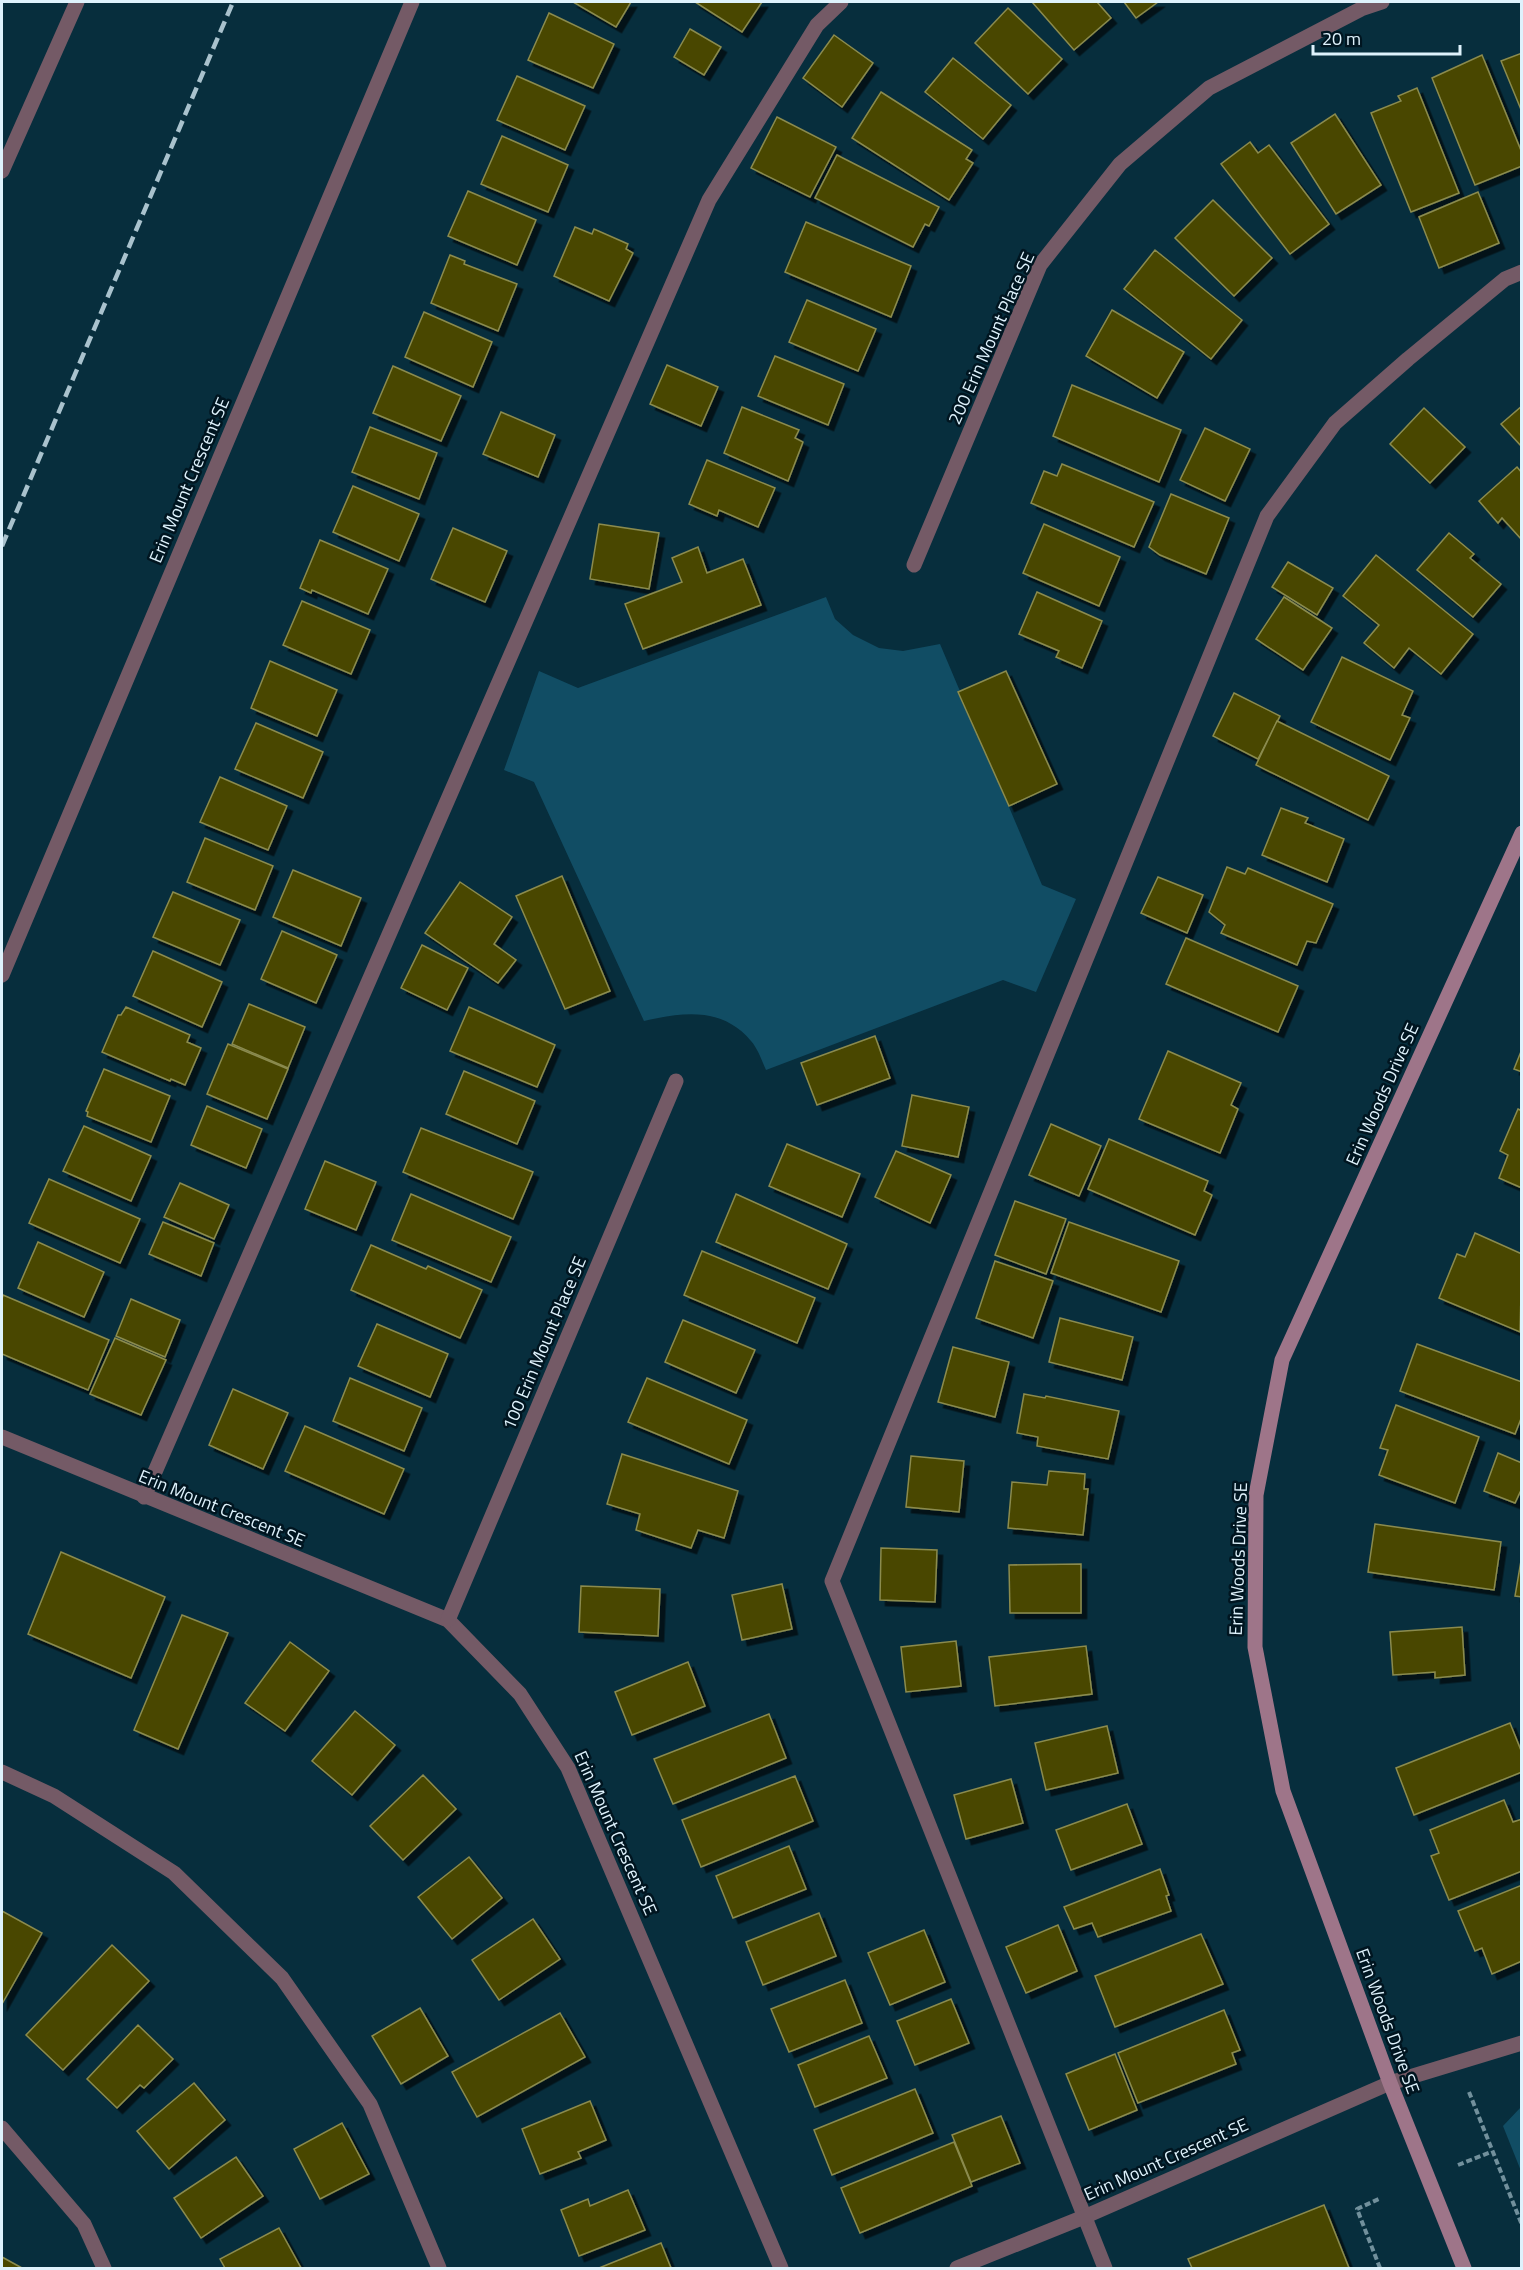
<svg xmlns="http://www.w3.org/2000/svg" width="1523" height="2270" font-family="'Titillium Web',sans-serif">
<style>
.green{fill:#114d64}
.building{fill:#484700;stroke:#8b8b4e;stroke-width:1.5;filter:url(#shadow)}
.lines{fill:none;stroke-linecap:round;stroke-linejoin:round}
.path{stroke:#72909c;stroke-width:4;stroke-dasharray:6 3;stroke-linecap:butt}
.lane{stroke:#745a66;stroke-width:15}
.street{stroke:#745a66;stroke-width:15}
.secondary{stroke:#9e7589;stroke-width:15}
.rail{stroke:#a9c2cd;stroke-width:4.5;stroke-dasharray:12 6;stroke-linecap:butt}
.labels{text-anchor:middle;dominant-baseline:central;stroke-width:5;stroke-linejoin:round;paint-order:stroke}
.street-label{font-size:18px;fill:#def2fc;stroke:#001520}
</style>
<defs>
<filter id="shadow"><feDropShadow dx="5.5" dy="5.5" stdDeviation="0" flood-color="#0009"/></filter>
</defs>
<rect width="100%" height="100%" fill="#072e3d"/>
<g class="green">
<path d="M 826,597 L 835,619 L 853,635 L 879,648 L 903,651 L 940,644 L 1042,885 L 1076,899 L 1036,992 L 1003,980 L 766,1070 C 762,1061 758,1049 751,1041 C 723,1007 683,1012 644,1021 L 534,782 L 504,770 L 539,671 L 578,688 Z"/>
<polygon points="1521,2107 1521,2171 1503,2126"/>
</g>
<g class="building">
<polygon points="573,2 631,2 616,27"/>
<polygon points="695,2 762,2 742,32"/>
<polygon points="1032,2 1097,2 1111,18 1074,50"/>
<polygon points="1124,2 1158,2 1136,18"/>
<polygon points="1008,8 1062,59 1028,94 975,43"/>
<polygon points="549,13 614,44 593,88 528,60"/>
<polygon points="690,29 721,47 704,75 674,57"/>
<polygon points="834,35 873,63 842,107 803,78"/>
<polygon points="1522,53 1522,112 1501,61"/>
<polygon points="1482,55 1522,153 1522,166 1475,185 1432,78"/>
<polygon points="953,58 1011,105 983,139 925,92"/>
<polygon points="517,76 585,106 565,150 497,120"/>
<polygon points="1417,88 1459,193 1411,212 1371,113 1401,101 1398,96"/>
<polygon points="881,92 972,150 966,159 973,163 949,200 852,138"/>
<polygon points="1335,114 1381,185 1336,214 1291,143"/>
<polygon points="777,117 836,147 810,197 751,168"/>
<polygon points="502,136 568,165 548,212 481,184"/>
<polygon points="1250,142 1258,153 1269,145 1329,224 1290,254 1221,164"/>
<polygon points="837,155 939,207 929,226 925,224 913,247 815,198"/>
<polygon points="468,191 536,220 517,265 448,236"/>
<polygon points="1478,192 1499,243 1439,268 1419,217"/>
<polygon points="1213,200 1272,258 1234,296 1175,238"/>
<polygon points="806,222 911,266 891,317 785,272"/>
<polygon points="575,227 592,234 594,229 628,244 626,249 633,253 609,301 554,276"/>
<polygon points="1155,250 1242,320 1211,359 1124,289"/>
<polygon points="450,255 465,261 464,264 517,284 498,331 431,303"/>
<polygon points="807,300 876,329 858,371 789,342"/>
<polygon points="1112,310 1184,352 1157,398 1086,356"/>
<polygon points="424,312 492,342 473,387 405,357"/>
<polygon points="775,356 844,384 828,425 758,396"/>
<polygon points="667,365 718,387 701,426 650,404"/>
<polygon points="393,366 461,396 441,441 373,413"/>
<polygon points="1072,385 1181,430 1159,482 1053,436"/>
<polygon points="1522,406 1522,447 1501,424"/>
<polygon points="742,407 799,430 795,438 803,442 788,481 724,453"/>
<polygon points="1424,408 1465,447 1430,483 1390,444"/>
<polygon points="501,412 555,435 538,477 483,454"/>
<polygon points="370,427 437,453 419,499 352,472"/>
<polygon points="1205,428 1250,449 1225,501 1180,480"/>
<polygon points="707,460 775,488 758,527 719,510 717,516 689,504"/>
<polygon points="1062,464 1154,502 1134,547 1031,503 1044,471 1057,476"/>
<polygon points="1517,467 1522,473 1522,540 1502,518 1498,523 1479,501"/>
<polygon points="353,486 419,514 399,561 333,532"/>
<polygon points="1171,494 1229,518 1206,574 1160,555 1149,547"/>
<polygon points="599,524 659,533 649,589 590,579"/>
<polygon points="1044,524 1120,557 1099,606 1023,573"/>
<polygon points="453,528 507,551 485,602 431,579"/>
<polygon points="1449,533 1474,554 1470,558 1501,584 1473,617 1417,570"/>
<polygon points="320,540 388,569 368,614 312,590 311,593 300,588"/>
<polygon points="698,547 707,573 743,559 761,605 643,649 625,604 682,582 672,558"/>
<polygon points="1376,555 1473,634 1441,674 1409,648 1394,668 1364,643 1379,625 1343,596"/>
<polygon points="1288,562 1333,588 1317,615 1272,587"/>
<polygon points="1037,592 1102,621 1082,668 1056,657 1059,651 1019,634"/>
<polygon points="1284,597 1332,628 1303,670 1256,639"/>
<polygon points="302,601 370,630 351,674 283,645"/>
<polygon points="1342,657 1413,691 1402,715 1410,718 1390,760 1311,722"/>
<polygon points="270,661 337,690 317,736 251,708"/>
<polygon points="1006,671 1057,784 1009,806 958,692"/>
<polygon points="1234,693 1280,716 1258,759 1213,736"/>
<polygon points="1277,721 1389,776 1368,820 1256,765"/>
<polygon points="256,723 323,752 303,798 235,769"/>
<polygon points="220,777 287,806 268,850 200,822"/>
<polygon points="1281,808 1308,818 1305,823 1344,839 1327,882 1262,855"/>
<polygon points="205,838 273,866 255,910 187,882"/>
<polygon points="1227,867 1245,874 1248,868 1333,904 1316,943 1307,941 1297,965 1221,933 1225,925 1209,912"/>
<polygon points="293,870 361,898 341,946 273,917"/>
<polygon points="562,876 610,991 565,1009 516,896"/>
<polygon points="1158,877 1203,895 1187,933 1141,913"/>
<polygon points="460,882 512,917 494,944 516,960 498,983 425,933"/>
<polygon points="173,892 240,920 220,965 153,937"/>
<polygon points="282,931 337,955 316,1003 261,979"/>
<polygon points="1186,938 1298,986 1278,1032 1166,984"/>
<polygon points="422,945 468,968 447,1010 401,988"/>
<polygon points="153,951 222,982 202,1027 133,996"/>
<polygon points="249,1004 305,1027 288,1068 232,1044"/>
<polygon points="126,1007 190,1035 187,1042 201,1048 185,1085 171,1079 170,1081 102,1052 118,1015 121,1015"/>
<polygon points="469,1007 555,1045 537,1087 450,1051"/>
<polygon points="875,1036 890,1078 817,1105 801,1063"/>
<polygon points="228,1044 288,1069 267,1119 207,1094"/>
<polygon points="1522,1049 1522,1072 1514,1069"/>
<polygon points="1168,1051 1241,1083 1231,1105 1238,1109 1220,1153 1139,1119"/>
<polygon points="104,1069 170,1096 151,1142 87,1116 88,1112 86,1111"/>
<polygon points="464,1071 535,1101 517,1144 446,1114"/>
<polygon points="912,1095 969,1107 958,1157 902,1146"/>
<polygon points="207,1106 262,1129 246,1168 191,1145"/>
<polygon points="1518,1109 1522,1111 1522,1188 1499,1178 1508,1155 1500,1151"/>
<polygon points="1051,1124 1101,1146 1079,1196 1029,1175"/>
<polygon points="84,1126 151,1156 131,1201 63,1171"/>
<polygon points="421,1128 533,1172 513,1219 403,1172"/>
<polygon points="1109,1139 1208,1181 1204,1191 1212,1195 1195,1235 1088,1189"/>
<polygon points="787,1144 860,1174 842,1217 769,1186"/>
<polygon points="896,1151 951,1175 930,1223 875,1197"/>
<polygon points="325,1161 376,1182 356,1230 305,1209"/>
<polygon points="49,1179 140,1219 120,1263 29,1223"/>
<polygon points="180,1183 229,1205 214,1239 164,1217"/>
<polygon points="411,1194 511,1237 491,1282 392,1240"/>
<polygon points="736,1194 847,1244 828,1289 716,1242"/>
<polygon points="1015,1201 1066,1219 1046,1274 995,1255"/>
<polygon points="163,1222 214,1243 201,1276 149,1254"/>
<polygon points="1069,1222 1179,1261 1161,1312 1051,1273"/>
<polygon points="1475,1233 1522,1254 1520,1332 1439,1298 1457,1254 1465,1257"/>
<polygon points="38,1242 104,1272 84,1317 18,1288"/>
<polygon points="371,1245 426,1269 428,1266 482,1290 460,1338 351,1290"/>
<polygon points="702,1251 815,1298 797,1343 684,1295"/>
<polygon points="995,1261 1053,1281 1033,1338 976,1318"/>
<polygon points="3,1295 109,1340 88,1390 2,1354 2,1299"/>
<polygon points="131,1299 180,1320 165,1357 116,1336"/>
<polygon points="1060,1318 1133,1337 1122,1380 1049,1362"/>
<polygon points="683,1320 755,1350 736,1393 665,1362"/>
<polygon points="377,1324 448,1354 430,1397 358,1366"/>
<polygon points="115,1338 166,1360 141,1415 90,1394"/>
<polygon points="1417,1344 1522,1382 1522,1416 1515,1434 1400,1391"/>
<polygon points="953,1347 1009,1362 995,1417 938,1402"/>
<polygon points="350,1378 422,1408 404,1451 333,1421"/>
<polygon points="647,1378 747,1420 729,1464 628,1422"/>
<polygon points="233,1389 288,1413 263,1469 209,1445"/>
<polygon points="1024,1394 1045,1398 1046,1396 1119,1411 1108,1459 1037,1446 1038,1437 1017,1433"/>
<polygon points="1396,1405 1479,1437 1455,1503 1379,1475 1388,1450 1380,1448"/>
<polygon points="305,1426 404,1469 384,1514 285,1471"/>
<polygon points="1498,1453 1522,1463 1522,1488 1515,1503 1484,1491"/>
<polygon points="622,1454 738,1491 724,1538 698,1530 691,1548 636,1530 640,1514 607,1504"/>
<polygon points="911,1456 964,1461 959,1512 906,1507"/>
<polygon points="1049,1471 1085,1474 1084,1489 1088,1489 1083,1535 1008,1528 1012,1482 1047,1485"/>
<polygon points="1375,1524 1501,1542 1494,1590 1368,1572"/>
<polygon points="881,1548 937,1550 935,1602 880,1600"/>
<polygon points="61,1552 165,1597 131,1678 28,1634"/>
<polygon points="1522,1555 1522,1597 1515,1596"/>
<polygon points="1081,1564 1081,1613 1010,1613 1009,1565"/>
<polygon points="782,1584 792,1629 742,1640 732,1595"/>
<polygon points="581,1586 660,1589 658,1636 579,1632"/>
<polygon points="182,1615 228,1633 178,1749 134,1730"/>
<polygon points="1462,1627 1465,1675 1435,1678 1435,1672 1393,1675 1390,1632"/>
<polygon points="956,1641 961,1686 906,1692 901,1647"/>
<polygon points="290,1642 329,1671 285,1731 245,1703"/>
<polygon points="1086,1646 1092,1694 995,1706 989,1657"/>
<polygon points="688,1662 705,1706 632,1735 615,1692"/>
<polygon points="355,1711 395,1745 352,1795 312,1761"/>
<polygon points="769,1714 786,1758 673,1804 654,1759"/>
<polygon points="1510,1723 1522,1753 1522,1772 1414,1815 1396,1768"/>
<polygon points="1107,1726 1118,1773 1046,1790 1035,1743"/>
<polygon points="423,1775 456,1809 403,1860 370,1826"/>
<polygon points="795,1776 813,1821 701,1867 682,1820"/>
<polygon points="1011,1779 1023,1823 966,1839 954,1795"/>
<polygon points="1504,1800 1513,1822 1522,1819 1522,1871 1449,1900 1431,1856 1439,1853 1430,1830"/>
<polygon points="1127,1804 1142,1844 1071,1870 1056,1830"/>
<polygon points="789,1846 806,1889 733,1918 716,1876"/>
<polygon points="469,1857 502,1898 452,1939 418,1897"/>
<polygon points="1160,1869 1169,1895 1166,1896 1171,1911 1098,1937 1092,1923 1074,1929 1064,1907"/>
<polygon points="1522,1885 1522,1961 1492,1974 1482,1948 1475,1951 1458,1911"/>
<polygon points="2,1911 42,1933 2,2004"/>
<polygon points="819,1913 836,1956 763,1985 746,1942"/>
<polygon points="533,1919 560,1959 499,2000 472,1960"/>
<polygon points="1058,1925 1077,1971 1026,1993 1006,1947"/>
<polygon points="924,1930 945,1982 890,2005 868,1953"/>
<polygon points="1201,1934 1223,1984 1115,2027 1095,1976"/>
<polygon points="112,1945 149,1981 63,2070 26,2035"/>
<polygon points="845,1980 862,2023 789,2052 771,2009"/>
<polygon points="951,1999 969,2043 915,2065 897,2021"/>
<polygon points="420,2008 448,2056 401,2084 372,2036"/>
<polygon points="1224,2010 1240,2050 1232,2053 1236,2064 1138,2103 1118,2053"/>
<polygon points="560,2013 585,2057 477,2117 452,2072"/>
<polygon points="138,2025 173,2059 144,2088 140,2085 117,2108 87,2079"/>
<polygon points="869,2036 887,2078 815,2107 798,2065"/>
<polygon points="1115,2054 1137,2110 1089,2130 1066,2074"/>
<polygon points="194,2083 225,2120 169,2169 137,2131"/>
<polygon points="915,2089 933,2133 832,2175 814,2130"/>
<polygon points="590,2101 606,2140 578,2152 581,2158 540,2174 522,2129"/>
<polygon points="1001,2116 1020,2163 971,2182 952,2135"/>
<polygon points="342,2123 369,2174 320,2199 294,2149"/>
<polygon points="954,2142 972,2186 860,2233 841,2188"/>
<polygon points="236,2157 263,2196 201,2238 174,2198"/>
<polygon points="628,2190 645,2230 579,2256 561,2210 588,2199 590,2206"/>
<polygon points="1324,2205 1349,2268 1192,2268 1188,2259"/>
<polygon points="279,2228 301,2268 225,2268 220,2259"/>
<polygon points="661,2243 671,2268 599,2268"/>
<polygon points="2,2257 22,2268 2,2268"/>
</g>
<g class="lines">
<g class="path">
<polyline points="1469,2092 1522,2225"/>
<polyline points="1458,2165 1491,2152"/>
<polyline points="1380,2268 1357,2209 1381,2198"/>
</g>
<g class="lane">
<polyline points="2,171 77,2"/>
<polyline points="144,1497 709,200 817,25 841,2"/>
<polyline points="2,1772 54,1796 174,1873 282,1978 370,2104 439,2268"/>
<polyline points="1105,2268 832,1581 1267,516 1335,423 1408,359 1505,279 1522,272"/>
</g>
<g class="street">
<polyline points="914,565 1040,265 1120,164 1209,88 1361,9 1382,2"/>
<polyline points="2,975 412,2"/>
<polyline points="2,1437 448,1620 520,1694 568,1768 781,2268"/>
<polyline points="448,1620 676,1081"/>
<polyline points="2,2128 84,2224 104,2268"/>
<polyline points="957,2268 1084,2217 1390,2083 1522,2043"/>
</g>
<polyline class="secondary" points="1464,2268 1390,2083 1283,1791 1255,1647 1256,1495 1282,1360 1522,833"/>
<polyline class="rail" points="2,546 233,2"/>
</g>
<g class="labels">
<g class="street-label">
<text transform="translate(991 338) rotate(-66)">200 Erin Mount Place SE</text>
<text transform="translate(189 480) rotate(-67)">Erin Mount Crescent SE</text>
<text transform="translate(1382 1094) rotate(-66)">Erin Woods Drive SE</text>
<text transform="translate(544 1343) rotate(-67)">100 Erin Mount Place SE</text>
<text transform="translate(222 1508) rotate(22)">Erin Mount Crescent SE</text>
<text transform="translate(1238 1559) rotate(-88)">Erin Woods Drive SE</text>
<text transform="translate(616 1833) rotate(66)">Erin Mount Crescent SE</text>
<text transform="translate(1388 2021) rotate(70)">Erin Woods Drive SE</text>
<text transform="translate(1166 2159) rotate(-24)">Erin Mount Crescent SE</text>
</g>
</g>
<rect width="1523" height="2270" fill="none" stroke="#def2fc" stroke-width="6"/>
<path d="M1313 45v9h147v-9" fill="none" stroke="#def2fc" stroke-width="3"/>
<text x="1322" y="45" font-size="18" fill="#def2fc" stroke="#001520" stroke-width="4.5" paint-order="stroke">20 m</text>
</svg>
